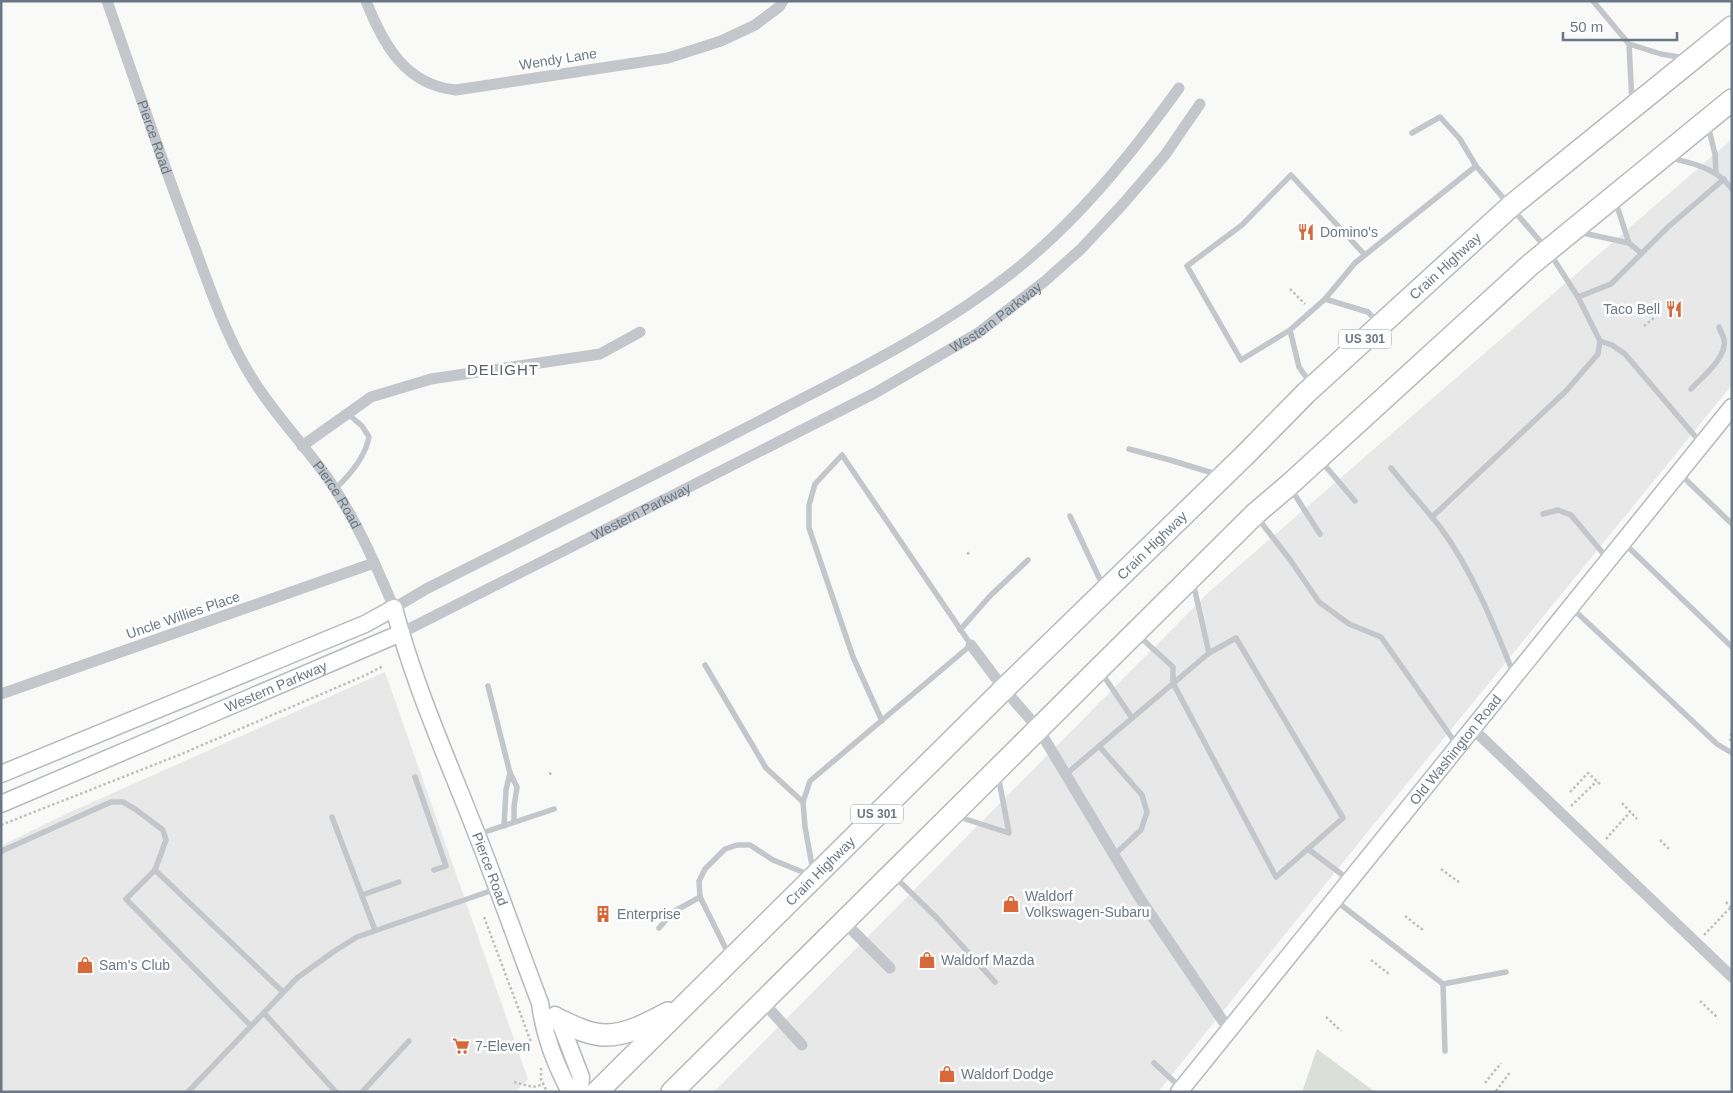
<svg xmlns="http://www.w3.org/2000/svg" width="1733" height="1093" font-family="Helvetica,sans-serif">
<style>
.built{fill:#e7e8e7}
.green{fill:#dadfd8}
.lines{fill:none;stroke-linecap:round;stroke-linejoin:round}
.secondary-casing{stroke:#b5babe;stroke-width:19}
.highway-casing{stroke:#b6b9bc;stroke-width:24}
.path{stroke:#bdbfc2;stroke-width:2.5;stroke-dasharray:2.5 2.5;stroke-linecap:butt}
.lane{stroke:#c3c6ca;stroke-width:5.5}
.street{stroke:#c3c6ca;stroke-width:11}
.secondary{stroke:#fff;stroke-width:16}
.highway{stroke:#fff;stroke-width:21}
.labels{text-anchor:middle;dominant-baseline:central;stroke-width:5;stroke-linejoin:round;paint-order:stroke}
.shield{fill:#fff;stroke:#97a0aa;stroke-width:1}
.shield-label{font-size:12px;font-weight:bold;fill:#6a7885}
.street-label{font-size:14px;fill:#6a7885;stroke:#fff}
.poi-label{font-size:14px;fill:#6a7885;stroke:#fff;text-anchor:start}
.neighbourhood-label{font-size:15px;letter-spacing:1px;fill:#58616b;stroke:#fff}
</style>
<rect width="100%" height="100%" fill="#f9f9f7"/>
<g class="built">
<polygon points="1732,139 1732,385 1365,835 1158,1092 714,1092 1210,591"/>
<polygon points="385,672 528,1079 515,1092 1,1092 1,846 68,813"/>
</g>
<polygon class="green" points="1317,1049 1375,1092 1302,1092"/>
<g class="lines">
<g class="secondary-casing">
<g id="secondary">
<path id="s3" d="M 1,774 L 365,624 L 394,608 C 413,681 444,751 472,822 C 496,882 517,943 540,1003 C 544,1036 555,1063 570,1092"/>
<path id="s4" d="M 1,804 L 401,633"/>
<polyline points="555,1015 561,1025 581,1077 580,1092"/>
<path id="s5" d="M 1179,1092 L 1732,407"/>
</g>
</g>
<g class="highway-casing">
<g id="highway">
<path d="M 557,1019 C 572,1026 589,1035 606,1035 C 628,1035 649,1023 668,1013"/>
<path id="s6" d="M 597,1092 L 1004,689 L 1244,456 L 1306,393 L 1511,206 L 1732,27"/>
<polyline points="672,1092 1255,514 1289,485 1530,265 1732,100"/>
</g>
</g>
<g class="path">
<polyline points="1290,289 1305,304"/>
<polyline points="1644,326 1660,313"/>
<polyline points="967,554 970,552"/>
<polyline points="1730,741 1732,730"/>
<polyline points="549,774 552,773"/>
<polyline points="1570,792 1588,773 1600,784"/>
<polyline points="1622,803 1637,819"/>
<polyline points="1571,806 1597,781"/>
<polyline points="1,825 179,755 366,675 383,666"/>
<polyline points="1606,839 1630,812"/>
<polyline points="1660,840 1669,849"/>
<polyline points="1441,869 1460,883"/>
<polyline points="1726,902 1732,908"/>
<polyline points="1405,916 1423,930"/>
<polyline points="484,917 531,1042"/>
<polyline points="1704,935 1731,907"/>
<polyline points="1371,960 1389,974"/>
<polyline points="1700,1001 1717,1017"/>
<polyline points="1326,1017 1341,1031"/>
<polyline points="541,1068 541,1079 547,1092"/>
<polyline points="514,1082 533,1087 544,1084"/>
<polyline points="1485,1083 1501,1063"/>
<polyline points="1496,1091 1511,1071"/>
</g>
<g class="lane">
<polyline points="1593,1 1629,44"/>
<polyline points="1632,102 1629,44 1661,54 1685,58"/>
<polyline points="1708,126 1715,154 1716,173"/>
<polyline points="1412,133 1440,117 1460,139 1476,166 1545,247"/>
<path d="M 1671,158 C 1695,164 1716,168 1732,189"/>
<polyline points="1615,200 1629,243"/>
<polyline points="1578,232 1629,243 1641,253"/>
<polyline points="1578,297 1611,284 1668,227 1724,179"/>
<polyline points="1325,299 1368,312 1377,322"/>
<polyline points="1290,330 1241,360 1187,266 1242,225 1291,175 1365,255"/>
<polyline points="1600,341 1612,345 1625,354 1700,442"/>
<polyline points="1311,384 1299,367 1290,330 1325,299 1355,263 1476,166"/>
<path d="M 1691,389 C 1702,377 1728,357 1724,339 C 1723,335 1720,331 1719,327"/>
<polyline points="1129,449 1170,460 1219,475"/>
<polyline points="1322,462 1355,501"/>
<path d="M 1391,468 C 1407,488 1424,507 1440,527 C 1472,570 1494,625 1514,675"/>
<polyline points="1680,474 1732,524"/>
<path d="M 335,489 C 350,475 365,458 369,437 L 362,426 L 348,414"/>
<polyline points="1291,489 1320,534"/>
<polyline points="1543,514 1558,510 1571,515 1607,558"/>
<polyline points="1070,516 1103,586"/>
<polyline points="1257,517 1291,561 1319,602 1349,624 1381,637 1457,745"/>
<polyline points="1432,517 1566,391 1598,354 1600,341 1578,297 1551,255"/>
<polyline points="1624,543 1732,647"/>
<polyline points="1193,582 1209,653"/>
<polyline points="1572,608 1717,744 1732,753"/>
<polyline points="960,630 990,596 1028,560"/>
<polyline points="705,665 766,768 803,802"/>
<polyline points="1101,672 1132,718"/>
<polyline points="488,686 510,773 517,787 514,807 514,822"/>
<polyline points="1099,746 1142,795 1147,812 1141,830 1114,855"/>
<polyline points="1065,775 1209,653 1236,638 1343,818 1276,877 1173,683 1173,667 1139,636"/>
<polyline points="415,777 446,866 434,870"/>
<polyline points="956,816 1009,833 998,775"/>
<polyline points="332,817 375,930"/>
<polyline points="504,826 506,790 510,773"/>
<polyline points="479,834 554,809"/>
<polyline points="1308,849 1348,879"/>
<polyline points="1,852 4,850 111,802 123,802 135,809 163,830 166,840 155,870 283,992"/>
<polyline points="155,870 126,899 250,1025"/>
<polyline points="813,871 805,827 803,802 810,781 971,645 842,455 815,484 809,505 809,528 853,657 882,721"/>
<polyline points="895,877 936,917 995,982"/>
<polyline points="362,895 399,882"/>
<polyline points="1336,901 1443,984 1506,972"/>
<polyline points="659,928 673,912 700,897"/>
<polyline points="729,955 700,897 699,881 705,869 725,849 737,845 750,845 773,860 810,875"/>
<polyline points="1443,984 1445,1051"/>
<polyline points="264,1013 336,1092"/>
<polyline points="1154,1063 1180,1087"/>
<polyline points="188,1092 297,978 333,952 357,937 496,889"/>
<polyline points="362,1092 409,1041"/>
</g>
<g class="street">
<path id="s1" d="M 107,1 C 135,81 162,161 192,240 C 208,283 223,328 246,368 C 268,407 301,441 327,477 C 355,517 375,563 394,608 L 426,589 C 541,531 657,474 771,415 C 853,372 936,332 1009,275 C 1076,223 1130,156 1179,88"/>
<path d="M 366,1 C 383,44 405,85 456,90 L 668,58 L 721,41 L 755,25 L 779,7 L 783,1"/>
<polyline points="302,446 371,397 431,379 600,354 640,332"/>
<path id="s2" d="M 401,633 L 875,393 L 978,333 L 1045,281 L 1081,249 L 1123,204 L 1165,155 L 1200,104"/>
<polyline points="971,645 1004,689 1038,728 1141,900 1229,1030"/>
<polyline points="1,694 374,563"/>
<polyline points="1472,728 1732,977"/>
<polyline points="844,922 890,968"/>
<polyline points="763,1002 802,1045"/>
</g>
<use href="#secondary" class="secondary"/>
<use href="#highway" class="highway"/>
</g>
<defs>
<g id="restaurant-bare" transform="scale(1.35)"><path d="M-5-6h1v4h1v-4h1v4h1v-4h1v5L-1.5 .5V6h-2V.5L-5-1ZM5-6V6H3V1.5H1.5Q1.5-4 5-6Z" fill="#d66839" stroke="#fff" stroke-width="2.5" paint-order="stroke"/></g>
<g id="shop-bare" transform="scale(1.35)"><path d="M-5-2.5h2.3a2.7 3.5 0 0 1 5.4 0H5L5.5 6h-11ZM-1.5-2.5h3a1.5 2.3 0 0 0-3 0Z" fill="#d66839" stroke="#fff" stroke-width="2.5" paint-order="stroke"/></g>
<g id="building-bare" transform="scale(1.35)"><path d="M-4-6H4V6H1V3H-1V6H-4ZM-2.5-4.3h1.7v1.8h-1.7ZM.8-4.3h1.7v1.8H.8ZM-2.5-1h1.7V.8h-1.7ZM.8-1h1.7V.8H.8Z" fill="#d66839" stroke="#fff" stroke-width="2.5" paint-order="stroke"/></g>
<g id="supermarket-bare" transform="scale(1.35)"><path d="M-6-5.5h2.5l.6 2H6L4.5 2H-2.5L-4.4-4H-6ZM-1.5 3.2a1.3 1.3 0 1 0 .1 0ZM3 3.2a1.3 1.3 0 1 0 .1 0Z" fill="#d66839" stroke="#fff" stroke-width="2.5" paint-order="stroke"/></g>
</defs>
<g fill-rule="evenodd">
<use href="#restaurant-bare" x="1306" y="232"/>
<use href="#restaurant-bare" x="1674" y="309"/>
<use href="#shop-bare" x="1011" y="904"/>
<use href="#building-bare" x="603" y="914"/>
<use href="#shop-bare" x="927" y="960"/>
<use href="#shop-bare" x="85" y="965"/>
<use href="#supermarket-bare" x="461" y="1046"/>
<use href="#shop-bare" x="947" y="1074"/>
</g>
<g class="labels">
<g class="shield">
<rect x="1339" y="329.5" width="52" height="19" rx="4"/>
<rect x="851" y="804.5" width="52" height="19" rx="4"/>
</g>
<g class="shield-label">
<text x="1365" y="339">US 301</text>
<text x="877" y="814">US 301</text>
</g>
<g class="street-label">
<text transform="translate(558 59) rotate(-9)">Wendy Lane</text>
<text stroke="none"><textPath href="#s1" startOffset="144">Pierce Road</textPath></text>
<text stroke="none"><textPath href="#s6" startOffset="1184">Crain Highway</textPath></text>
<text stroke="none"><textPath href="#s2" startOffset="674">Western Parkway</textPath></text>
<text stroke="none"><textPath href="#s1" startOffset="549">Pierce Road</textPath></text>
<text stroke="none"><textPath href="#s2" startOffset="269">Western Parkway</textPath></text>
<text stroke="none"><textPath href="#s6" startOffset="779">Crain Highway</textPath></text>
<text transform="translate(183 615) rotate(-19)">Uncle Willies Place</text>
<text stroke="none"><textPath href="#s4" startOffset="299">Western Parkway</textPath></text>
<text stroke="none"><textPath href="#s5" startOffset="440">Old Washington Road</textPath></text>
<text stroke="none"><textPath href="#s3" startOffset="705">Pierce Road</textPath></text>
<text stroke="none"><textPath href="#s6" startOffset="314">Crain Highway</textPath></text>
</g>
<g class="poi-label">
<text x="1320" y="232">Domino's</text>
<text x="1660" y="309" text-anchor="end">Taco Bell</text>
<text x="1025" y="896">Waldorf<tspan x="1025" dy="16">Volkswagen-Subaru</tspan></text>
<text x="617" y="914">Enterprise</text>
<text x="941" y="960">Waldorf Mazda</text>
<text x="99" y="965">Sam's Club</text>
<text x="475" y="1046">7-Eleven</text>
<text x="961" y="1074">Waldorf Dodge</text>
</g>
<g class="neighbourhood-label">
<text x="503" y="369">DELIGHT</text>
</g>
</g>
<rect width="1733" height="1093" fill="none" stroke="#6a7885" stroke-width="5"/>
<path d="M1563 32v8h114v-8" fill="none" stroke="#6a7885" stroke-width="2.5"/>
<text x="1570" y="32" font-size="15" fill="#6a7885" stroke="#ffffff" stroke-width="4" paint-order="stroke">50 m</text>
</svg>
